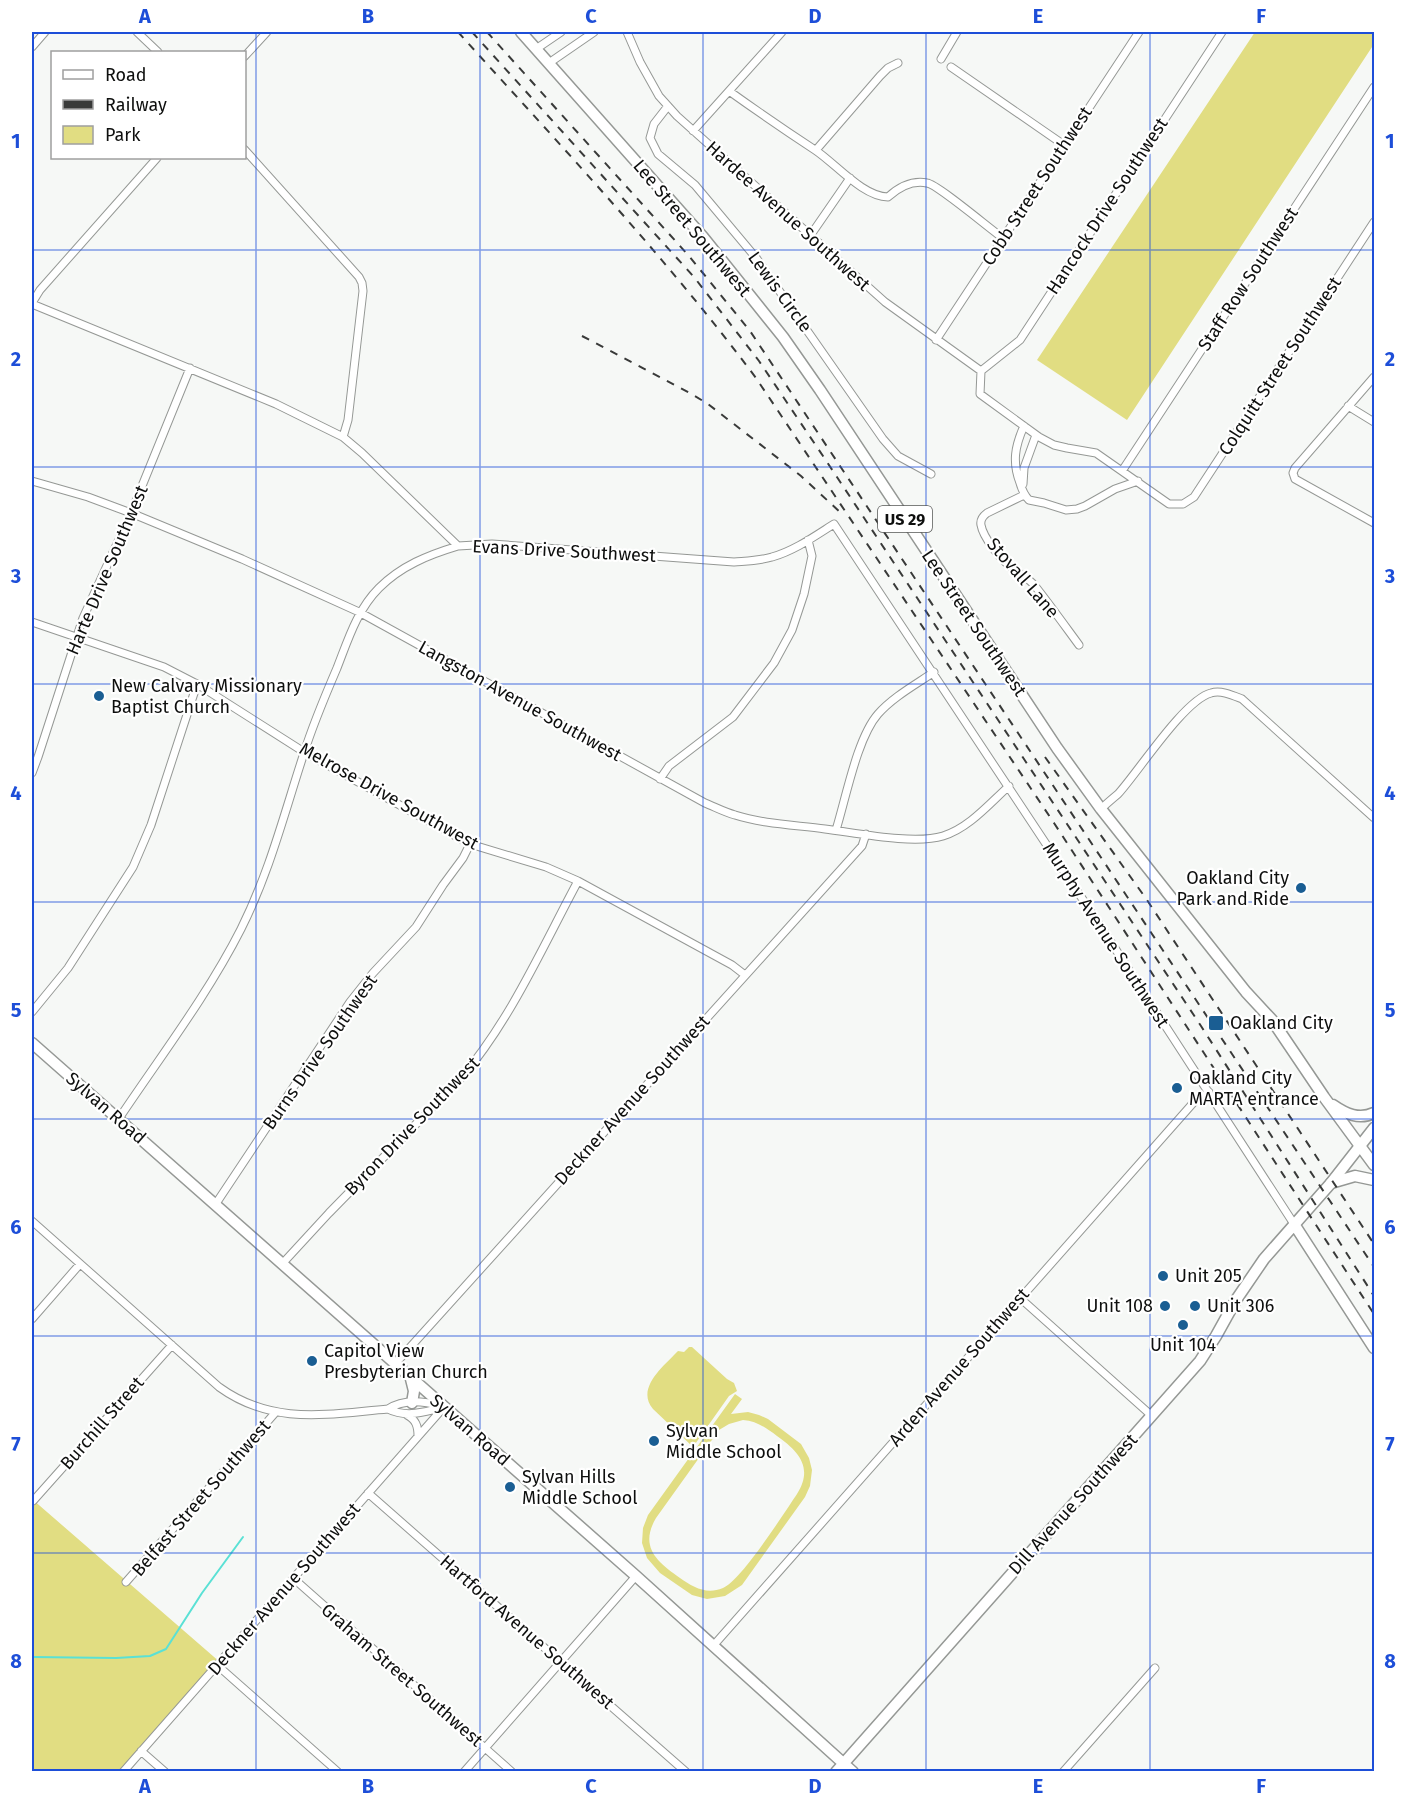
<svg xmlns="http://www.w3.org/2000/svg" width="1406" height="1803" font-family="'Fira Sans',sans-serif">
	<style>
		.green { fill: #e1dd82; fill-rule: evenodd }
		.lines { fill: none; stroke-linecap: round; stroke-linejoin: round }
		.stream { stroke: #5ae1d5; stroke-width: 2 }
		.street-casing { stroke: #959895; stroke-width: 9 }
		.secondary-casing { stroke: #959895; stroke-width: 13 }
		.primary-casing { stroke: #959895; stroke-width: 13 }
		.street { stroke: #fff; stroke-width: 7 }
		.secondary { stroke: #fff; stroke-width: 10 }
		.primary { stroke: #fff; stroke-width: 10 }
		.rail { stroke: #393a39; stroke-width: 2; stroke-dasharray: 8 8; stroke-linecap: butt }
		.grid { fill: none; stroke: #1d4ed8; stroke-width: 1.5; stroke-opacity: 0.55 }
		.poi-dot { fill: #1a5e93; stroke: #fff; stroke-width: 2 }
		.labels { text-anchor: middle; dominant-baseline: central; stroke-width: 4.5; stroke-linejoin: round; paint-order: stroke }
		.shield { fill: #fff; stroke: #565756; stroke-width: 1.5 }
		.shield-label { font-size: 16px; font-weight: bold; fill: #0e0f0e }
		.street-label { font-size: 18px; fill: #0e0f0e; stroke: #fff }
		.poi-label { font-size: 18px; fill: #0e0f0e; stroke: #fff; text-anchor: start }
		.neatline { fill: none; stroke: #1d4ed8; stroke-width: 2 }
		.grid-label { font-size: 20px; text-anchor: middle; font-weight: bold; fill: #1d4ed8 }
	</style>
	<rect width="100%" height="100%" fill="#f6f8f6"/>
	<path class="green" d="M1255,32H1374V44L1127,420L1037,360Z
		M689,1347H692L727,1379L734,1383L737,1391L729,1396L693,1447L653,1409C635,1388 665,1365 678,1351L684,1352Z
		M735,1394L742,1399L731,1414L748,1412L759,1415L768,1419L801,1444L809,1458L812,1470L810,1486L805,1497L742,1585L725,1596L707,1599L692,1595L660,1573L647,1558L642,1543L643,1528L648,1515ZM743,1420C757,1421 766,1428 777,1436C798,1451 814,1467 797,1494C784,1513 741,1581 723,1588C706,1595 693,1587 680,1578C657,1562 639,1547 656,1518L719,1430L729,1424Z
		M32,1499L221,1663L124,1771H32Z"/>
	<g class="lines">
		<path class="stream" d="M32,1657L116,1658L150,1656L166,1649L202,1593L243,1537"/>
		<g class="street-casing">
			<path id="street" d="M137,32L158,52
				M627,32L640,62L659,96L677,116L885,302L981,371
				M32,47L45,32
				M536,49L561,32
				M244,57L267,32
				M941,59L957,32
				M549,63L594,32
				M951,67L1064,145
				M729,91C757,111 786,131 815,150C835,163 863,197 888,197C899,187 912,180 927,183C937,184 990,229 1003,238
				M668,106L654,124L650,138L658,154L695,185L757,259L883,439L898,456L931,474
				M693,131L782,32
				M244,149L359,277L362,283L363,291L348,420L343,437
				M816,150L880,76L888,68L898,63
				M810,236L850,178
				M32,303L40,290L157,158
				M32,304L276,404L343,437L362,453L458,546L492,544L734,562C747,561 759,561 772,557C794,551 815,536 834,524L1107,936L1294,1224
				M936,340L1139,32
				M981,371L980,394L1039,437L1054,445L1067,448L1096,453L1169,504H1183L1194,497L1374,222
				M981,371L1020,340L1222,32
				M1374,377L1295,468L1293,473L1295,479L1374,523
				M1348,406L1374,422
				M1024,426C1015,446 1012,462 1020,483C1022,490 1024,495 1029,500L1044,503L1066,510L1077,509L1085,506L1115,489L1138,481
				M1122,471L1374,87
				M32,481L88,497L131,513L242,559L359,612L705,803C715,807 724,812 735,815C763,824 795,825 825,829C857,833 914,845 943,836C969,828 989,804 1009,786
				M1023,484L1024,468L1036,435
				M1024,495L987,513C983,516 980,520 981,525C983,537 1000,559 1010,566C1018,574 1028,577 1035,586C1050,605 1065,626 1079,645
				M32,622L164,667L197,684L304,752L470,844L546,867L578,881L732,965L745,975
				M32,773L38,757L83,618L131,513L190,368
				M660,779L669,766L733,717L774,663L792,630L804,594L812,556L808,540
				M1101,809C1106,804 1112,799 1118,794C1139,771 1184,700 1211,693C1221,690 1232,695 1242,699L1374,818
				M836,830C846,798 857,738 878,714C893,697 915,685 934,672
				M32,1012L68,968L133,867L151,825L197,684
				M118,1120C160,1057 207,996 241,929C270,871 284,814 304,753C313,724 325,696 337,668C348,640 357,610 379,588C401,566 428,555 458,546
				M215,1205L350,1002L373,973L416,927L443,885L463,858L470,844
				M32,1221L219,1387C273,1426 327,1414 388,1409C403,1399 424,1401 441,1406
				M282,1264L329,1213L462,1077C511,1019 542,948 578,881
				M1020,1298L1152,1416
				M32,1319L80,1264
				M395,1364L862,846L866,834
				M388,1409C406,1418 426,1412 444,1407
				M407,1415C416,1420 418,1426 418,1436
				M368,1493L686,1772
				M33,1501L172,1345
				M293,1578L512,1772
				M126,1582L275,1413
				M713,1646L1194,1102L1209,1092
				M217,1665L338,1772
				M141,1751L165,1772
				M123,1772L444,1407
				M464,1772L636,1576
				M1063,1772L1155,1668"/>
		</g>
		<g class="secondary-casing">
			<path id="secondary" d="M32,1043L636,1576L853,1772
				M1294,1224L1374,1348
				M411,1379L414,1391L412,1403
				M836,1772L1200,1361L1216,1336L1236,1300L1264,1259L1331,1183L1374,1128"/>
		</g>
		<g class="primary-casing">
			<path id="primary" d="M521,32L703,237L783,337L820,390L1057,748L1101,809L1246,992L1272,1020L1324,1097L1374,1165
				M1333,1105C1346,1114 1359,1120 1374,1113
				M1331,1183L1355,1176L1374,1180"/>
		</g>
		<use href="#street" class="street"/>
		<use href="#secondary" class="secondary"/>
		<use href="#primary" class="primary"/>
		<path class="rail" d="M458,32C560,145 665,256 756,378L1054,823L1374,1314
			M472,32L694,277L759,361L825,459L1201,1026L1374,1296
			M487,32L689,256L750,331L1374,1267
			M582,336L690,393L708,404L801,476L841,513
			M1045,757L1147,900L1374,1244"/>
	</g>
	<path class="grid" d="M256,32V1772M480,32V1772M703,32V1772M926,32V1772M1150,32V1772M32,250H1374M32,467H1374M32,684H1374M32,902H1374M32,1119H1374M32,1336H1374M32,1553H1374"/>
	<g class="poi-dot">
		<circle cx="99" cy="696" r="6"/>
		<circle cx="1301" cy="888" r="6"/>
		<rect x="1208" y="1015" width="16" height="16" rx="3"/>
		<circle cx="1177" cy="1088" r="6"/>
		<circle cx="1163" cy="1276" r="6"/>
		<circle cx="1165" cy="1306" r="6"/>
		<circle cx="1195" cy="1306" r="6"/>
		<circle cx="1183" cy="1325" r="6"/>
		<circle cx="312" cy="1361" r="6"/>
		<circle cx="654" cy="1441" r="6"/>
		<circle cx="510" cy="1487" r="6"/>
	</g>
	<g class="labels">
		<rect class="shield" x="878" y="506" width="54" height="26" rx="4.5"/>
		<g class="shield-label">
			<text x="905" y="519">US 29</text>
		</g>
		<g class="street-label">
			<text transform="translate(1037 186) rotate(-57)">Cobb Street Southwest</text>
			<text transform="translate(1107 206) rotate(-57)">Hancock Drive Southwest</text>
			<text transform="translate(788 216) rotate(42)">Hardee Avenue Southwest</text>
			<text transform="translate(692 228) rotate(50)">Lee Street Southwest</text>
			<text transform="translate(1248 279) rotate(-57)">Staff Row Southwest</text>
			<text transform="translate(780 292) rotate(54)">Lewis Circle</text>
			<text transform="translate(1280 366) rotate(-57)">Colquitt Street Southwest</text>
			<text transform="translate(564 551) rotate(3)">Evans Drive Southwest</text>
			<text transform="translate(107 570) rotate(-67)">Harte Drive Southwest</text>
			<text transform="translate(1023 578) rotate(49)">Stovall Lane</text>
			<text transform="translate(974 623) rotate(56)">Lee Street Southwest</text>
			<text transform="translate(520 701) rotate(29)">Langston Avenue Southwest</text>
			<text transform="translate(389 796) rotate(29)">Melrose Drive Southwest</text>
			<text transform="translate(1106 935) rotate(57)">Murphy Avenue Southwest</text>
			<text transform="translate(320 1052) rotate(-55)">Burns Drive Southwest</text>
			<text transform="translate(632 1100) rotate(-48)">Deckner Avenue Southwest</text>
			<text transform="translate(106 1108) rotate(41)">Sylvan Road</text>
			<text transform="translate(412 1126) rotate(-46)">Byron Drive Southwest</text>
			<text transform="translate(959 1367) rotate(-49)">Arden Avenue Southwest</text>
			<text transform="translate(102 1423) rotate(-49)">Burchill Street</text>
			<text transform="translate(470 1430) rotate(41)">Sylvan Road</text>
			<text transform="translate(201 1498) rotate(-49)">Belfast Street Southwest</text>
			<text transform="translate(1073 1504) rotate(-48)">Dill Avenue Southwest</text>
			<text transform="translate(284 1589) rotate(-49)">Deckner Avenue Southwest</text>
			<text transform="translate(527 1632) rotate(41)">Hartford Avenue Southwest</text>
			<text transform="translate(402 1675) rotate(41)">Graham Street Southwest</text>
		</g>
		<g class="poi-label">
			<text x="111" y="686">New Calvary Missionary<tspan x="111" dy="21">Baptist Church</tspan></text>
			<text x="1289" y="878" text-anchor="end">Oakland City<tspan x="1289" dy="21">Park and Ride</tspan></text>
			<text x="1230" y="1023">Oakland City</text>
			<text x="1189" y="1078">Oakland City<tspan x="1189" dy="21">MARTA entrance</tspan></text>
			<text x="1175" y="1276">Unit 205</text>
			<text x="1153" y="1306" text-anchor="end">Unit 108</text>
			<text x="1207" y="1306">Unit 306</text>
			<text x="1183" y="1345" text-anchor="middle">Unit 104</text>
			<text x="324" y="1351">Capitol View<tspan x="324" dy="21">Presbyterian Church</tspan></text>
			<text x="666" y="1431">Sylvan<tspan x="666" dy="21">Middle School</tspan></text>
			<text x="522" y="1477">Sylvan Hills<tspan x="522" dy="21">Middle School</tspan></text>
		</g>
	</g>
	<rect width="1406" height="1803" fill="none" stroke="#ffffff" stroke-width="66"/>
	<rect x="51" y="51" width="195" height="108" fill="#ffffff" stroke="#9f9f9f" stroke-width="1.5"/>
	<rect x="63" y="70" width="30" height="9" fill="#ffffff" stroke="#9f9f9f" stroke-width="1.5"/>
	<text x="105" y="81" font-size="18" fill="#0e0f0e">Road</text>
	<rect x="63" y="100" width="30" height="9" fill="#393a39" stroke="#9f9f9f" stroke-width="1.5"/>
	<text x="105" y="111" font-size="18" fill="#0e0f0e">Railway</text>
	<rect x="63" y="126" width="30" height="18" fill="#e1dd82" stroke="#9f9f9f" stroke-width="1.5"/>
	<text x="105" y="141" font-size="18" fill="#0e0f0e">Park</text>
	<rect x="33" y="33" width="1340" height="1737" class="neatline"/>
	<g class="grid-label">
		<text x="145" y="23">A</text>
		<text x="368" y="23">B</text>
		<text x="591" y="23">C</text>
		<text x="815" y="23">D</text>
		<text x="1038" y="23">E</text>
		<text x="1261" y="23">F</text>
		<text x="16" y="148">1</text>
		<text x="1390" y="148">1</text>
		<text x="16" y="366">2</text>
		<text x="1390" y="366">2</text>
		<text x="16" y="583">3</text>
		<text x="1390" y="583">3</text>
		<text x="16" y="800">4</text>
		<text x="1390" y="800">4</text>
		<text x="16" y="1017">5</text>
		<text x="1390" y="1017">5</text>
		<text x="16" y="1234">6</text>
		<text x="1390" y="1234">6</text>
		<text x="16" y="1451">7</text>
		<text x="1390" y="1451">7</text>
		<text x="16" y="1668">8</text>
		<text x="1390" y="1668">8</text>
		<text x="145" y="1793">A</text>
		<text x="368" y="1793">B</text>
		<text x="591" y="1793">C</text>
		<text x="815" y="1793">D</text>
		<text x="1038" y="1793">E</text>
		<text x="1261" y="1793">F</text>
	</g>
</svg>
